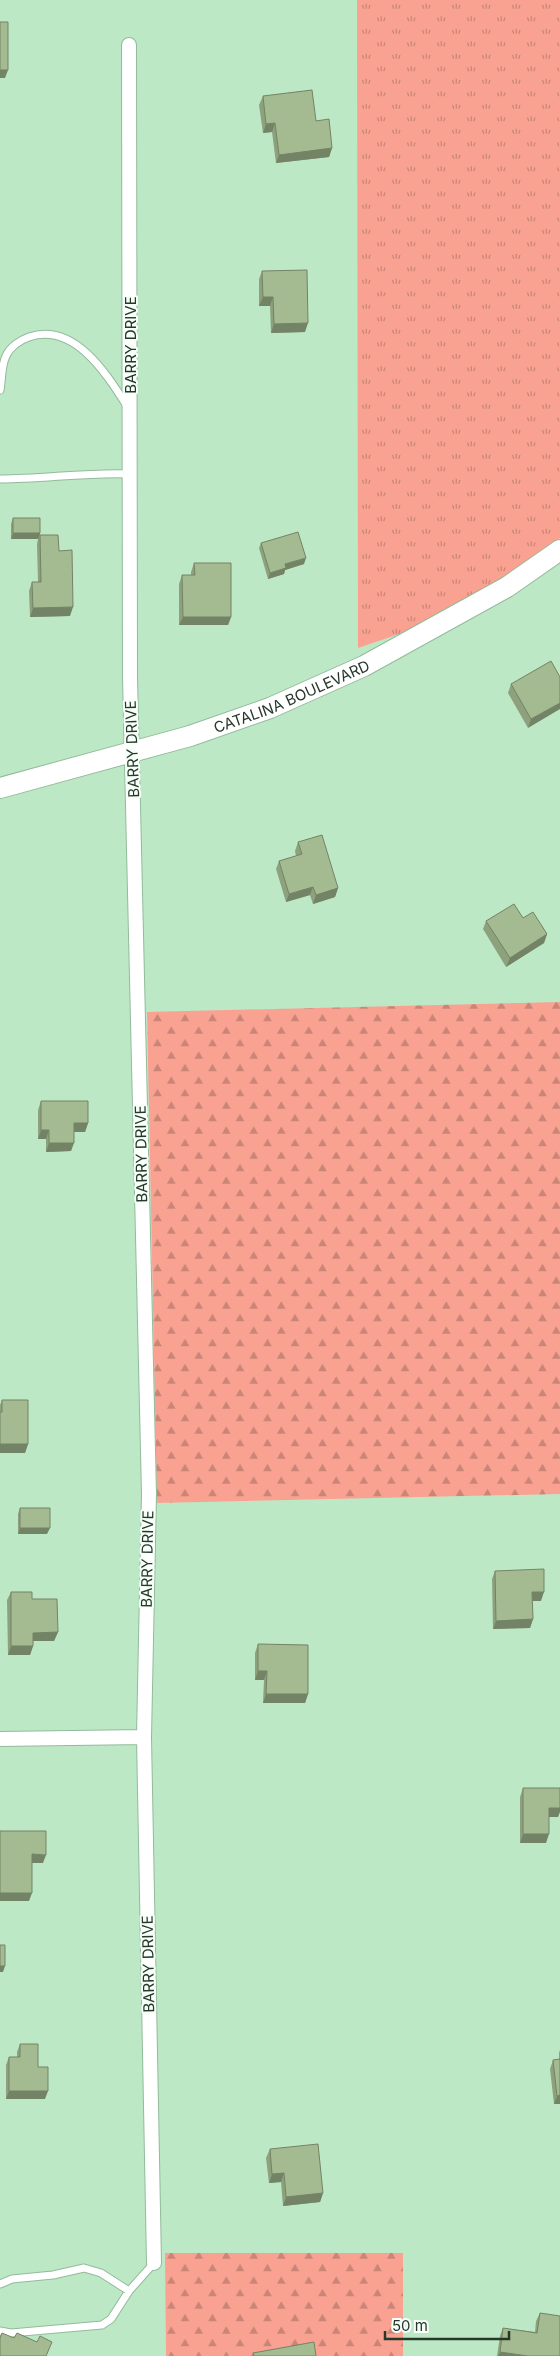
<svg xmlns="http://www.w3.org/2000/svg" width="560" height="2356" font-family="Inter,sans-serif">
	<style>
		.grass { fill: url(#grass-tufts) }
		.forest { fill: url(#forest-firs) }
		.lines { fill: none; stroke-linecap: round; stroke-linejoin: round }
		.lane-casing { stroke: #92bb9b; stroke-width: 9 }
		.street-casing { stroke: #92bb9b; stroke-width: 16 }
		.secondary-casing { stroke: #92bb9b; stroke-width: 22 }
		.lane { stroke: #fff; stroke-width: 7 }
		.street { stroke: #fff; stroke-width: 14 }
		.secondary { stroke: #fff; stroke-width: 20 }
		.wall { fill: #8da17d }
		.shaded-wall { fill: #738366 }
		.building { fill: #a4bb91; stroke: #738366 }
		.labels { text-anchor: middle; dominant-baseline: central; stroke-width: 4; stroke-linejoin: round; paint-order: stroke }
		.street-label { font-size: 15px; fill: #27382b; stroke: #f6fff8 }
	</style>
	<defs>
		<pattern id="grass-tufts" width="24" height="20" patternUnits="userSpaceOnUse" patternTransform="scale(1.25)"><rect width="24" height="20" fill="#faa292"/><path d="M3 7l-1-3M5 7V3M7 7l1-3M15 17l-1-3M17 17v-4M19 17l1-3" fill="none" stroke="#ca8577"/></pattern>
		<pattern id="forest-firs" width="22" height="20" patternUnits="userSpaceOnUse" patternTransform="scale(1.25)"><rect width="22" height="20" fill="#faa292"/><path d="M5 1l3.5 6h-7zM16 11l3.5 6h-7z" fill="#ca8577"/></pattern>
	</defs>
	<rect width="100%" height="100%" fill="#bde8c6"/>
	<path class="grass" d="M357,0H560V538L502,578L405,632L358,648Z"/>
	<path class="forest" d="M560,1002V1494L157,1503L147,1012Z
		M165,2253H403V2356H166Z"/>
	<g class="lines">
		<g class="lane-casing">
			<path id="lane" d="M0,390C2,380 1,366 6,356C10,347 20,340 29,337C74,322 106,373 127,406
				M0,479C44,479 87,472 131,474
				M0,2284L12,2279L53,2275L84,2268L101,2273L129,2291
				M0,2331L11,2333L102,2325L111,2319L129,2291L154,2263"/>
		</g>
		<g class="street-casing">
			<path id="street" d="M129,45L130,677L149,1494L144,1737L154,2263
				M0,1739L144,1737"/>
		</g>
		<g class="secondary-casing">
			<g id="secondary">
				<path id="s1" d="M0,788L190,736L270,708L364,666L507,587L560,550"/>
			</g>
		</g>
		<use href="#lane" class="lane"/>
		<use href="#street" class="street"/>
		<use href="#secondary" class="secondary"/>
	</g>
	<path class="wall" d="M263,96L316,121L332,148L329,157L276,163L272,132L263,133L259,105Z
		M262,271L305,332L271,333L270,306H259V279Z
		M13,518L40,533V535L59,551L70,616L30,617L29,591L32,582H38L37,544L38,539H11V524Z
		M261,543L304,564L285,570L284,574L268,579L259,548Z
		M194,563L231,617L228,625H179V584L182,575H191V572Z
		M560,677L528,728L508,693L511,684Z
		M298,842L338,888L335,897L313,904L310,895L286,902L276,869L279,861L296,856L295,851Z
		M523,918L547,934L544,943L506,967L483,929L486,921Z
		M41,1101L88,1123L85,1132H74L71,1151L46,1152V1139H38V1110Z
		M2,1400L28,1444L25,1453H0V1405Z
		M20,1508L47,1534H18V1514Z
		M495,1571L541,1601H532L533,1619L530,1628L493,1629L492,1579Z
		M11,1592L32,1599L58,1632L54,1641H33V1646L30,1655H8L7,1600Z
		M258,1644L308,1694L305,1703H263L264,1680H255V1653Z
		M523,1788L558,1817H549L546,1843H520V1797Z
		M20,2044L38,2067L45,2099H6V2065L9,2057H17V2052Z
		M560,2050V2104H554L550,2069L553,2060L559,2059V2053Z
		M270,2149L323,2193L320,2202L283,2206L281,2182L269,2183L266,2158Z
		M540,2313L560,2356H497L500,2336L503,2328L535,2332L536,2321Z"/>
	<path class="shaded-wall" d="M0,70H8L5,78H0Z
		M275,123L272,132L263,133L266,124Z
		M332,148L329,157L276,163L279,155Z
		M263,297H273L270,306H259Z
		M308,323L305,332L271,333L274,324Z
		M13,533H40L38,539H11Z
		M306,558L304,564L285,570L284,574L268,579L270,573L285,564Z
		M73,607L70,616L30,617L33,608Z
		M183,617H231L228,625H179Z
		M560,703V709L528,728L531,719Z
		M313,887L310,895L286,902L289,894Z
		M338,888L335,897L313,904L316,895Z
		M547,934L544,943L506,967L510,958Z
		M74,1123H88L85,1132H71Z
		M41,1130H49L46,1139H38Z
		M49,1143H74L71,1151L46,1152Z
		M0,1444H28L25,1453H0Z
		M20,1528H50L47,1534H18Z
		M532,1592H544L541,1601H529Z
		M533,1619L530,1628L493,1629L496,1621Z
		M58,1632L54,1641H30L33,1633Z
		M11,1646H33L30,1655H8Z
		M258,1671H267L264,1680H255Z
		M266,1694H308L305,1703H263Z
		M549,1808H560V1812L558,1817H546Z
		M523,1834H549L546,1843H520Z
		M32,1854L46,1855L43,1863H29Z
		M0,1893H32L29,1901H0Z
		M0,1966H5L3,1972H0Z
		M9,2091H48L45,2099H6Z
		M560,2095V2104H554L557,2096Z
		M284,2173L281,2182L269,2183L272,2174Z
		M323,2193L320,2202L283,2206L286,2197Z
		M500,2352L528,2356H498Z"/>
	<path class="building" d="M0,22H8V70H0Z
		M312,90L316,121L329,119L332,148L279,155L275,123L266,124L263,96Z
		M307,270L308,323L274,324L273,297H263L262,271Z
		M13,518H40V533H13Z
		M298,532L306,558L285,564L286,568L270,573L261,543Z
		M40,535H58L59,551L72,550L73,607L33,608L32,582H41Z
		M194,563H231V617H183L182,575H195Z
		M551,661L560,677V703L531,719L511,684Z
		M322,835L338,888L316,895L313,887L289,894L279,861L302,854L298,842Z
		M514,904L523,918L533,912L547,934L510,958L486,921Z
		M41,1101H88V1123H74V1143H49V1130H41Z
		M2,1400H28V1444H0V1412H2Z
		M20,1508H50V1528H20Z
		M544,1569V1592H532L533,1619L496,1621L495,1571Z
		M11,1592H32V1599H57L58,1632L33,1633V1646H11Z
		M258,1644L308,1645V1694H266L267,1671H258Z
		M523,1788H560V1808H549V1834H523Z
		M0,1831H46V1855L32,1854V1893H0Z
		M0,1945H5V1966H0Z
		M20,2044H38V2067H48V2091H9V2057H20Z
		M560,2059V2095L557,2096L553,2060Z
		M318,2144L323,2193L286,2197L284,2173L272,2174L270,2149Z
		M540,2313L560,2316V2356H528L500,2352L503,2328L537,2333Z
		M2,2333L14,2338L17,2333L37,2342L40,2336L52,2342L46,2356H0V2338Z
		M314,2342L316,2356H254L253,2353Z"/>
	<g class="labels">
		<g class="street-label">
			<text transform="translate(130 345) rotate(-90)">BARRY DRIVE</text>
			<text stroke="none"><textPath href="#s1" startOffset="306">CATALINA BOULEVARD</textPath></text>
			<text transform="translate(132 749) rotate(-92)">BARRY DRIVE</text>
			<text transform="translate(141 1154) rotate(-91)">BARRY DRIVE</text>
			<text transform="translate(147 1559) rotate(-89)">BARRY DRIVE</text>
			<text transform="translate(148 1964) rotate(-91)">BARRY DRIVE</text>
		</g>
	</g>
	<path d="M385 2331v8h124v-8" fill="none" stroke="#27382b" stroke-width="2.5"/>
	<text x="392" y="2331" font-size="15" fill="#27382b" stroke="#f6fff8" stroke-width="4" paint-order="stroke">50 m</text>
</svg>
